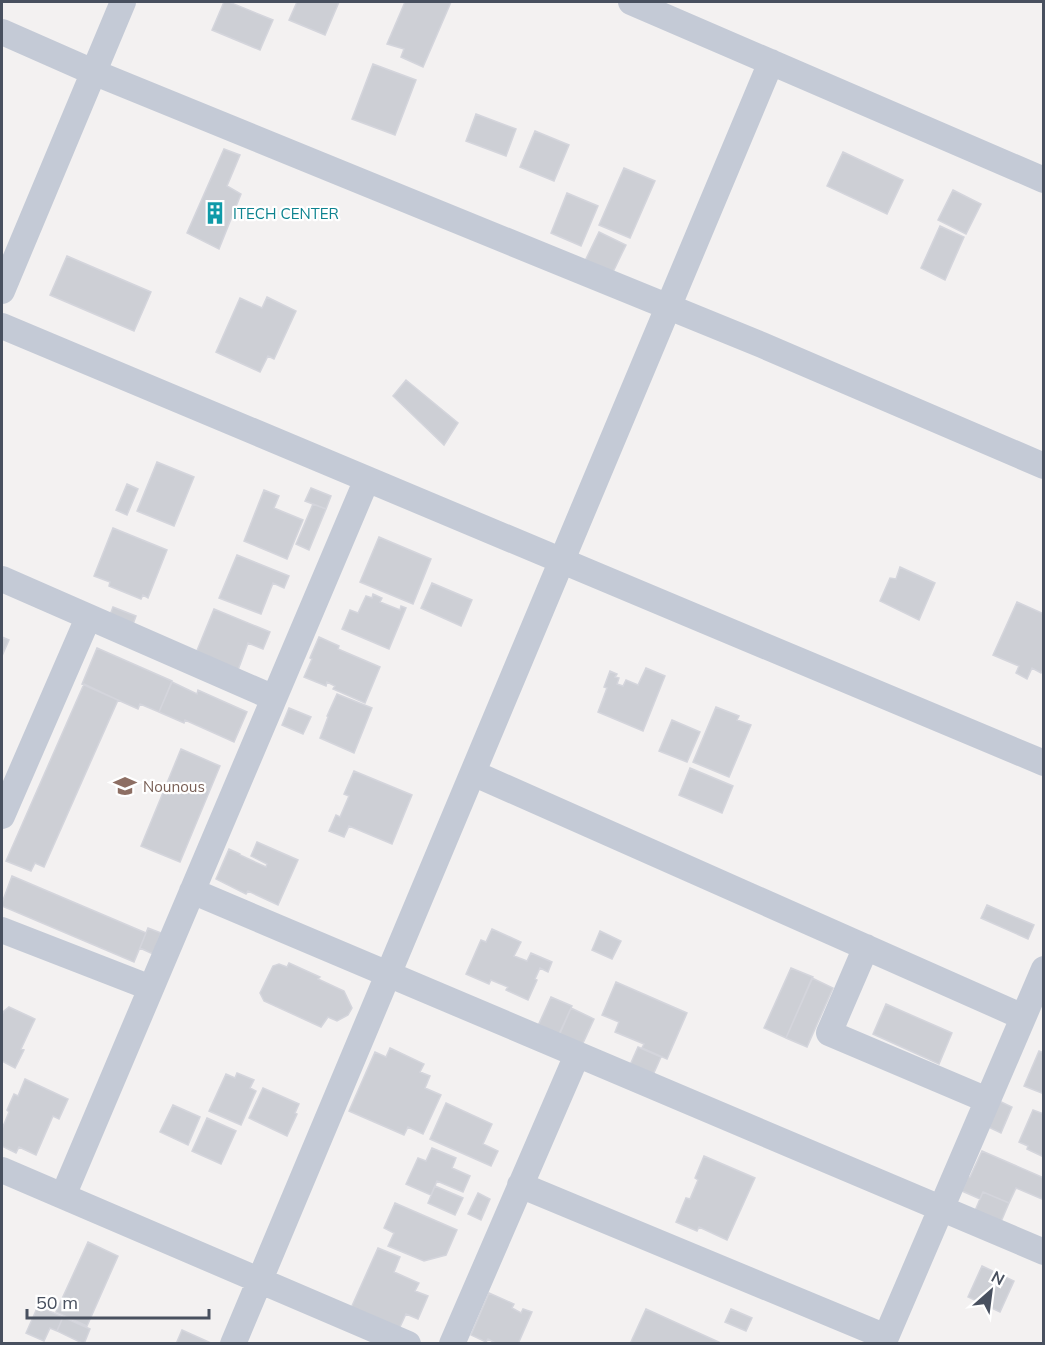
<svg xmlns="http://www.w3.org/2000/svg" width="1045" height="1345" font-family="Mulish,sans-serif">
	<style>
		.building { fill: #cdcfd5; stroke: #d4d5dc; stroke-width: 1.5 }
		.lines { fill: none; stroke-linecap: round; stroke-linejoin: round }
		.minor { stroke: #c4cad6; stroke-width: 26 }
		.labels { text-anchor: middle; dominant-baseline: central; stroke-width: 4.5; stroke-linejoin: round; paint-order: stroke }
		.culture-label { font-size: 15px; fill: #0d838f; stroke: #fff; text-anchor: start }
		.education-label { font-size: 15px; fill: #785e54; stroke: #fff; text-anchor: start }
	</style>
	<rect width="100%" height="100%" fill="#f3f1f1"/>
	<path class="building" d="M224,2H229L273,20L260,50L212,30Z
		M297,2H339L325,35L289,20Z
		M405,2H451L423,67L401,57L404,49L387,44Z
		M373,64L416,80L395,135L352,119Z
		M476,114L516,129L506,156L466,141Z
		M535,131L569,145L554,181L520,167Z
		M224,149L240,155L227,186L241,194L219,249L187,233Z
		M843,152L903,180L887,214L827,186Z
		M624,168L655,181L630,238L599,225Z
		M953,190L981,204L966,234L938,220Z
		M567,193L598,206L581,246L551,233Z
		M940,226L964,237L945,280L921,268Z
		M599,232L626,245L612,274L585,261Z
		M67,256L151,292L134,331L50,295Z
		M267,297L296,311L274,359L268,356L260,372L216,352L240,298L262,308Z
		M406,380L458,423L444,445L393,396Z
		M157,462L194,477L174,526L137,511Z
		M127,484L138,489L127,515L116,510Z
		M311,488L331,496L326,509L305,501Z
		M264,490L279,496L274,508L303,520L287,559L244,541Z
		M313,504L326,509L309,550L296,544Z
		M113,528L167,550L148,598L143,595L141,599L109,586L110,582L94,576Z
		M379,537L431,559L413,604L360,582Z
		M237,555L289,576L284,588L273,583L261,614L219,598Z
		M900,567L935,583L919,620L880,601L890,578L896,579Z
		M432,583L472,600L461,626L421,608Z
		M373,594L382,598L380,602L400,610L401,606L406,608L389,649L342,629L350,610L358,613L366,596L372,598Z
		M1017,602L1044,614V668L1041,673L1032,668L1027,679L1016,673L1019,666L993,655Z
		M113,607L136,616L131,630L108,620Z
		M214,609L270,632L263,649L248,643L238,670L196,653Z
		M2,637L9,640L2,656Z
		M319,637L339,646L338,649L380,667L365,703L333,689L335,686L327,682L326,686L304,677L312,659L310,658Z
		M97,648L172,681L159,712L140,704L138,709L82,684Z
		M646,668L665,676L643,731L598,712L607,688L604,687L610,671L617,674L615,677L619,678L617,684L623,686L626,680L638,685Z
		M172,682L197,694L198,690L247,712L234,742L185,720L184,723L159,712Z
		M84,684L118,700L44,867L35,863L31,871L6,861Z
		M337,694L372,708L354,753L320,738L328,717L327,716Z
		M716,707L739,716L737,720L751,725L729,777L693,762Z
		M289,708L311,717L303,734L282,725Z
		M672,720L700,732L687,762L659,751Z
		M181,749L220,766L180,862L141,846Z
		M690,768L733,786L722,813L679,795Z
		M354,771L412,795L392,844L349,826L344,837L329,831L336,815L340,817L349,796L344,794Z
		M257,842L298,860L278,905L248,891L246,894L216,879L229,849L240,854V855L266,867L267,864L251,856Z
		M12,876L146,933L134,962L2,906V903Z
		M987,905L1034,925L1028,939L981,918Z
		M148,928L161,933L153,954L140,948Z
		M492,929L521,942L514,956L527,961L531,953L552,962L548,972L540,968L535,979L537,980L528,1000L506,990L508,987L491,980L489,984L466,974L481,940L486,942Z
		M600,931L621,941L612,959L592,950Z
		M289,963L320,977L318,979L344,991L352,1008L348,1015L337,1021L328,1017L321,1027L264,1001L260,993L273,966L279,964L287,967Z
		M791,968L813,977L786,1038L764,1028Z
		M812,978L833,988L807,1047L786,1038Z
		M616,982L687,1013L667,1059L642,1048L644,1044L615,1032L619,1022L602,1015Z
		M551,997L572,1006L558,1038L537,1028Z
		M886,1004L952,1033L939,1064L873,1034Z
		M9,1007L35,1019L21,1049L24,1050L15,1068L2,1061V1015L4,1011Z
		M571,1008L594,1019L578,1054L555,1043Z
		M638,1047L661,1057L649,1084L626,1074Z
		M390,1048L424,1064L420,1072L430,1076L425,1088L441,1095L423,1134L408,1127L404,1135L349,1111L375,1052L386,1057Z
		M1039,1051L1044,1053V1094L1024,1086Z
		M237,1073L254,1080L250,1088L256,1091L241,1125L209,1111L226,1074L235,1078Z
		M25,1079L68,1099L59,1119L53,1116L36,1155L19,1147L16,1153L2,1146V1129L9,1112L7,1110L14,1094L18,1096Z
		M263,1088L299,1104L295,1113L297,1114L287,1136L249,1118Z
		M997,1100L1012,1107L1001,1133L986,1126Z
		M446,1103L492,1124L483,1144L498,1151L491,1166L430,1139Z
		M173,1105L200,1117L188,1145L160,1132Z
		M1033,1110L1044,1114V1157L1027,1149L1028,1146L1019,1142Z
		M207,1118L236,1131L221,1164L192,1151Z
		M432,1148L456,1158L452,1168L470,1176L463,1192L437,1181L431,1195L406,1184L418,1158L426,1161Z
		M982,1151L1044,1178V1195L1042,1199L1016,1188L1009,1203L983,1192L980,1199L962,1191L968,1177H970Z
		M704,1156L755,1178L727,1240L699,1227L697,1231L676,1222L686,1198L690,1199L698,1180L695,1178Z
		M435,1186L463,1198L455,1215L428,1203Z
		M983,1192L1009,1203L1000,1224L974,1213Z
		M478,1193L490,1199L481,1220L468,1214Z
		M395,1203L457,1230L446,1255L424,1261L388,1246L394,1233L384,1228Z
		M88,1242L118,1256L87,1326L56,1312Z
		M378,1248L400,1257L394,1272L419,1283L415,1291L428,1296L418,1319L406,1314L399,1329L351,1308Z
		M982,1266L1014,1281L1000,1312L968,1297Z
		M489,1293L514,1304L512,1308L521,1313L523,1309L532,1312L518,1344H497L488,1339L486,1342L471,1335Z
		M38,1306L63,1317L57,1331L50,1328L44,1341L26,1333Z
		M646,1309L723,1344H630Z
		M731,1309L752,1318L746,1331L725,1322Z
		M63,1317L90,1329L84,1344L57,1331Z
		M182,1330L211,1343V1344H176Z"/>
	<g class="lines">
		<path class="minor" d="M631,2L1044,180
			M2,32L93,72L762,345L1044,466
			M2,291L123,2
			M2,326L1044,763
			M2,579L274,698
			M473,773L1023,1017
			M2,816L88,618
			M192,891L1044,1252
			M2,930L151,988
			M866,947L829,1033L987,1100
			M2,1170L408,1344
			M520,1185L886,1337
			M63,1196L367,479
			M233,1344L771,62
			M452,1344L577,1055
			M883,1344L1044,969"/>
	</g>
	<defs>
		<g id="building-bare" transform="scale(1.8)"><path d="M-4-6H4V6H1V3H-1V6H-4ZM-2.5-4.3h1.7v1.8h-1.7ZM.8-4.3h1.7v1.8H.8ZM-2.5-1h1.7V.8h-1.7ZM.8-1h1.7V.8H.8Z" fill="#0f9aa8" stroke="#fff" stroke-width="2.5" paint-order="stroke"/></g>
		<g id="school-bare" transform="scale(1.8)"><path d="M0-5L7-2L0 1L-7-2ZM-4 1L0 2.5L4 1V4Q0 6-4 4Z" fill="#8d6e63" stroke="#fff" stroke-width="2.5" paint-order="stroke"/></g>
	</defs>
	<g fill-rule="evenodd">
		<use href="#building-bare" x="215" y="213"/>
		<use href="#school-bare" x="125" y="786"/>
	</g>
	<g class="labels">
		<g class="culture-label">
			<text x="233" y="213">ITECH CENTER</text>
		</g>
		<g class="education-label">
			<text x="143" y="786">Nounous</text>
		</g>
	</g>
	<rect width="1045" height="1345" fill="none" stroke="#48505f" stroke-width="6"/>
	<g transform="translate(991 1291) rotate(28)" stroke="#ffffff" stroke-width="4.5" paint-order="stroke">
	<path d="M0-4.5L10 22L0 15L-10 22Z" fill="#48505f"/>
	<text y="-9" font-size="16" font-weight="bold" text-anchor="middle" fill="#48505f">N</text>
	</g>
	<path d="M27 1309v9h182v-9" fill="none" stroke="#48505f" stroke-width="3"/>
	<text x="36" y="1309" font-size="18" fill="#48505f" stroke="#ffffff" stroke-width="4.5" paint-order="stroke">50 m</text>
</svg>
